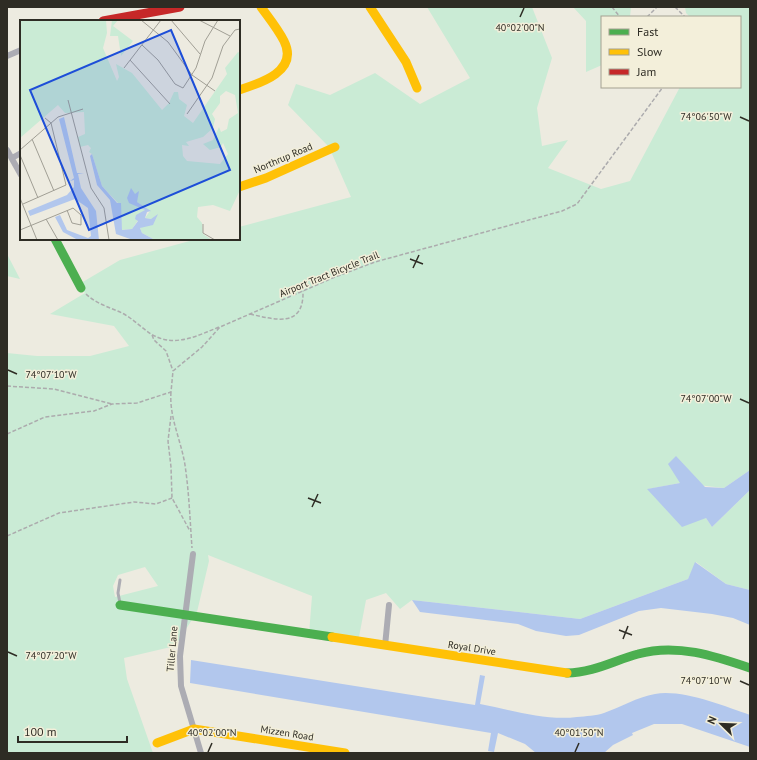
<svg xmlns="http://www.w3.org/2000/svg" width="757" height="760" font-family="'PT Sans',sans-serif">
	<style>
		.green { fill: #caebd5; fill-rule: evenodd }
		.water { fill: #b2c7ed }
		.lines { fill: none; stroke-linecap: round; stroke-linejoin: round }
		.path { stroke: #acabad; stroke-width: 1.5; stroke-dasharray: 4 2; stroke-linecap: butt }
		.lane { stroke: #acacb3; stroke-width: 3 }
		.street { stroke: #acacb3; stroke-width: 6 }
		.fast { stroke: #4caf50; stroke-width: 9 }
		.slow { stroke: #ffc107; stroke-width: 9 }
		.jam { stroke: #c62828; stroke-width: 9 }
		.ticks { fill: none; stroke: #2e2c24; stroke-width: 1.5 }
		.labels { text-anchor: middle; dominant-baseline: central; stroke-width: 3; stroke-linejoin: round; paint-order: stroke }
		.street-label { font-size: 10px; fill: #2e2c24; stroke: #f3efda }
		.inset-road { fill: none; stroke: #a19f95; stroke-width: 1 }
		.view { fill: #1d4ed8; fill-opacity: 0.15; stroke: #1d4ed8; stroke-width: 2 }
		.inset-edge { fill: none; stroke: #2e2c24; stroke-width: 2 }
		.ticks-label { font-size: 10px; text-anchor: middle; fill: #2e2c24; stroke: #f3efda; stroke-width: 3; stroke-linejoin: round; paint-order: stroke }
	</style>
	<rect width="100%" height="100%" fill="#edebe0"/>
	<path class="green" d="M427,7H532L552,58L537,108L542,146L568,140L548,168L601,189L630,181L680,87H740V17H690L686,13L685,7H750V470L724,488L680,483L648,489L706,518L712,527L750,490V590L726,584L696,562L688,579L580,619L412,600L400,609L386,593L366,600L358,642L309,634L312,596L208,555L209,561L197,612L175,646L124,658L127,679L153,753H7V353L37,356H90L129,346L114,326L50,314L85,293L81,288V283L120,260L197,239H239V227L351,197L329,147L288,105L296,84L330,95L375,73L420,104L470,78ZM145,567L158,586L115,597L113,586L118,575Z
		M573,7H631L630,17H602V65L586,72V21Z
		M7,254L20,279L7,276Z"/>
	<path class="water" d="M676,456L705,487L724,488L750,470V490L712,527L706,518L682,527L647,489L680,483L668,464Z
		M695,562L726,584L750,590V625L733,618L712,614L661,608L639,611L579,635L566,636L536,631L518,624L420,612L412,600L580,619L688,579Z
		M191,660L475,705L480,675L485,676L480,704C511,710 546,721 577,717C586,716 596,716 604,713C621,707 637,697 655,694C682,689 724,706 750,715V747L682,724H654L632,733L633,735L613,745L604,753H536L525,744L498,733L494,752L488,751L491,733L190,683Z"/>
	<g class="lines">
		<path class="path" d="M612,7L620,17
			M675,7L685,17
			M647,17L657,7
			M86,294C96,304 112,308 124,314C134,320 142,328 151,334C174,348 197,336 219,327
			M250,314C276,320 304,328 303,291
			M152,335L154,340L166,351L173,371
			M7,386L54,389L112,404
			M171,392C169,417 181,440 185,465C189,492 190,520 192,548
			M171,416L168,441L171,467L172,498L190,531
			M7,434L45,417L94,411L112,404L137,403L171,392L173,371L202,347L220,327L335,277L375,262L562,211L577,204L663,87
			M7,536L59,513L134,502L156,504L172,498"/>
		<path class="lane" d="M120,603L118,593L120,580"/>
		<path class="street" d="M7,56L21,50
			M7,150L21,175
			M12,158L21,153
			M193,554L180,656L181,686L201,753
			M385,646L389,605"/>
		<path class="fast" d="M55,239L81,288
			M120,605L332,637
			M567,673C593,673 615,660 638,654C676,643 715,656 750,668"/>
		<path class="slow" d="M370,7L406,62L417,88
			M239,90C261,83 299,71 284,41C278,29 269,18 261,7
			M239,187L266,178L335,147
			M332,637L567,673
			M157,743L194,729L345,753"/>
		<path class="jam" d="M103,21L180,7"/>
	</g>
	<path class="ticks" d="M520,17L524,8M740,117L749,121M410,259L423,264M413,268L419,255M8,370L17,374M740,399L749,403M308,498L321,503M312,507L318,494M619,630L632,635M623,639L628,626M8,652L17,656M740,681L749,685M208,752L212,743M575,752L579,743"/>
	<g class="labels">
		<g class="street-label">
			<text transform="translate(283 158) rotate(-23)">Northrup Road</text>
			<text transform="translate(329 274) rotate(-22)">Airport Tract Bicycle Trail</text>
			<text transform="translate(472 648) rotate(9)">Royal Drive</text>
			<text transform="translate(172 649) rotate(-85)">Tiller Lane</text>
			<text transform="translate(287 733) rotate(9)">Mizzen Road</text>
		</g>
	</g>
	<g transform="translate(20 20)">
		<rect width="220" height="220" fill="#edebe0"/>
		<path d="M0,0H86L87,13L83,28L97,61L99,57L96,44L112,53L142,90L149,83L154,72H158L159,79L167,85L164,96L173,103L207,54L205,48L218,32L220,33V170L210,191L193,185L178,187L177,197L182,203L183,214L192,220H135L122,213L120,208L137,194L131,199L125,198L130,191L117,182L115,174L107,178L125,190L112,209L102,210L98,183L82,166L72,134L69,132L71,128L68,125L60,127L58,117L65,114L64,92L45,93L38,85L0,118ZM206,71L215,75L218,93L209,99L207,109L201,112L199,107L193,120L183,124L190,130L201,127L203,123L208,134L200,144L167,141L163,136L162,125L169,126L166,122L183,117L193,108L195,99L192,94L200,83V76ZM92,0H98L93,6L113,21L101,36L98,16H90Z" fill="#caebd5" fill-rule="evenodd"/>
		<path d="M44,97L57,153H64L58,154L61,168L76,191L79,220H58L43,212L35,197L40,195L47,210L68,218L71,216L68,188L55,179L10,196L8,191L47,175L54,167V160L50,161L54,158L39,99ZM72,134L82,166L97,183H101L102,210L112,209L118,201L115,199L116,195L125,190L109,183L107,178L111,168L115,174L119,171L117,182L131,191L127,192L125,198L131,199L138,194L133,205L120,208L122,213L135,220H113L96,214L90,180L77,165L70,136Z" fill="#b2c7ed"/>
		<path class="inset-road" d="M121,0L148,22L172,55L195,71M151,0L180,34M179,0L210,16M122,25L138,40L155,64L163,68L176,48L185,21L198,0M110,40L150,84M104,48L141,0M48,80L71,168L84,188L89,220M167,94L192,58L203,26L215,10L220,9M12,119L34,171M0,130L38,97L63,89M0,135L18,178M0,178L17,220M3,184L46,165L31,103L25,98M26,199L38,220M183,204V213L195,220M0,210L51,189L53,188L61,195V205L52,203L47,190"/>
		<path class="view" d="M151,10L210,150L69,210L10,70Z"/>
		<rect width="220" height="220" class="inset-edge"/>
	</g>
	<g class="ticks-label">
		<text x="520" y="31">40°02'00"N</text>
		<text x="706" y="120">74°06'50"W</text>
		<text x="51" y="378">74°07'10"W</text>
		<text x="706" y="402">74°07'00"W</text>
		<text x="51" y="659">74°07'20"W</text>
		<text x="706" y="684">74°07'10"W</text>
		<text x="212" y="736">40°02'00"N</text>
		<text x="579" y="736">40°01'50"N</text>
	</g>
	<rect width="757" height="760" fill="none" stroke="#2e2c24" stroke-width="16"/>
	<rect x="601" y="16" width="140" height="72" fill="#f3efda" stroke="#a4a191"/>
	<rect x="609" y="29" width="20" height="6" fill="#4caf50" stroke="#a4a191"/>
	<text x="637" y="36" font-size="12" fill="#2e2c24">Fast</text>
	<rect x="609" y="49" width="20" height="6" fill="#ffc107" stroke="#a4a191"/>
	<text x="637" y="56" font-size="12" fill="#2e2c24">Slow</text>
	<rect x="609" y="69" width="20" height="6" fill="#c62828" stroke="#a4a191"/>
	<text x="637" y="76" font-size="12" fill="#2e2c24">Jam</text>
	<g transform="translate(721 724) rotate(293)" stroke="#f3efda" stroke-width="3" paint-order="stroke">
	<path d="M0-3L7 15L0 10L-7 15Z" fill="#2e2c24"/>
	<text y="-6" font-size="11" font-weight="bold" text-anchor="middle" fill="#2e2c24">N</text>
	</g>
	<path d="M18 736v6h109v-6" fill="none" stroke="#2e2c24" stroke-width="2"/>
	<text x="24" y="736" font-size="12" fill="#2e2c24" stroke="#f3efda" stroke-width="3" paint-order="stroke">100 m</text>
</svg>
